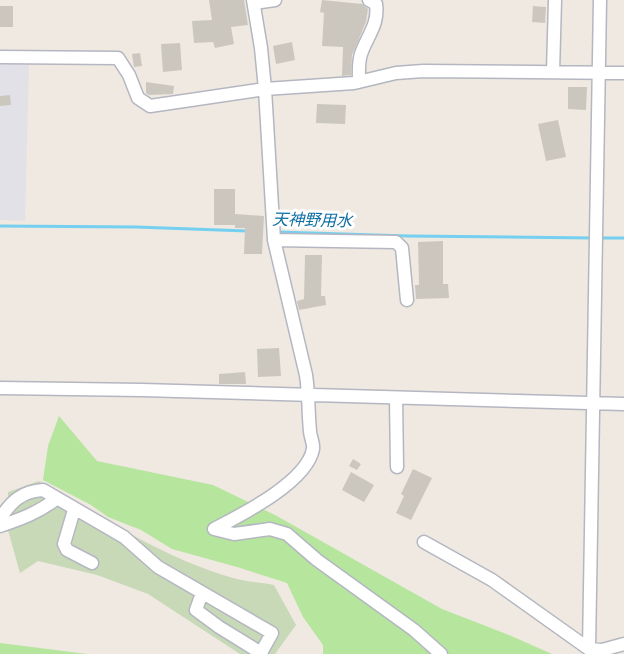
<svg xmlns="http://www.w3.org/2000/svg" width="624" height="654" font-family="Figtree,'Noto Sans JP',sans-serif">
	<style>
		.industrial { fill: #e3e1e8 }
		.green { fill: #b6e59e }
		.cemetery { fill: #c8d9b8 }
		.lines { fill: none; stroke-linecap: round; stroke-linejoin: round }
		.stream { stroke: #75cff0; stroke-width: 3 }
		.building { fill: #cbc7bf }
		.minor-casing { stroke: #b4b7c1; stroke-width: 15 }
		.minor { stroke: #fff; stroke-width: 12 }
		.labels { text-anchor: middle; dominant-baseline: central; stroke-width: 6; stroke-linejoin: round; paint-order: stroke }
		.water-label { font-size: 16px; font-style: italic; fill: #0d6fa3; stroke: #fff }
	</style>
	<rect width="100%" height="100%" fill="#efe9e1"/>
	<path class="industrial" d="M29,63L25,221L0,220V64Z"/>
	<path class="green" d="M59,416L97,461L213,485L275,515L442,609L509,635L552,654H323V645L303,617L287,583L237,567L172,549L141,530L108,517L91,505L43,480L48,446Z
		M0,643L87,654H0Z"/>
	<path class="cemetery" d="M39,481C102,517 163,558 233,578C246,582 261,582 274,585L296,625L275,654H240L148,594L97,575L38,561L20,573L8,530V492Z"/>
	<g class="lines">
		<path class="stream" d="M0,226L136,227L247,231
			M278,232L408,236L592,238
			M599,238H624"/>
	</g>
	<path class="building" d="M209,0H244L248,25L231,27L234,44L215,48L213,42L194,43L192,21L212,20Z
		M322,0L362,4L368,9L366,22L352,55L351,75L342,76L343,47L322,46L324,13L320,12Z
		M0,6H13V27H0Z
		M533,6L546,7L545,23L532,22Z
		M292,42L295,60L276,64L273,46Z
		M180,43L182,70L163,72L161,44Z
		M140,53L142,66L134,67L132,54Z
		M146,82L174,86L173,94L149,95L146,93Z
		M568,87H587L586,110L568,109Z
		M10,95L11,105L0,106V96Z
		M317,104L346,105L345,124L316,123Z
		M558,120L566,157L546,161L538,124Z
		M214,189H235V214L264,216L262,254H244L245,228H235V225H214Z
		M443,241V284H448L449,298L416,299L415,285H419L418,242Z
		M305,255H322L321,296H325L326,305L299,310L297,301L304,299Z
		M279,348L281,376L258,377L257,349Z
		M245,372L246,384H219V374Z
		M353,459L361,464L357,470L349,466Z
		M413,469L432,478L411,520L396,513L404,496L401,494Z
		M351,472L374,485L364,502L342,490Z"/>
	<g class="lines">
		<g class="minor-casing">
			<path id="minor" d="M253,0L261,48L265,89L274,240L306,375C309,394 308,412 310,431C310,437 314,443 313,449C307,482 241,515 214,529L234,534L270,529L287,534L317,560L414,630L441,654
				M600,0L589,649L602,650L624,644
				M254,3L275,0
				M0,57L118,58L129,75L138,98L150,106L265,89L354,83L396,73L423,71L624,73
				M553,72L555,0
				M359,82C359,73 358,63 361,54C367,36 379,25 376,4L369,0
				M274,240L396,242L402,248L407,300
				M0,388L142,390L624,404
				M396,398L397,467
				M74,510L64,544L67,550L92,563
				M0,519C11,501 23,491 43,490L124,537L158,567L272,633L261,653L219,627L196,610L202,593
				M0,526C21,519 40,512 57,498
				M424,542L492,580L589,649"/>
		</g>
		<use href="#minor" class="minor"/>
	</g>
	<g class="labels">
		<g class="water-label">
			<text transform="translate(312 220) rotate(1)">天神野用水</text>
		</g>
	</g>
</svg>
